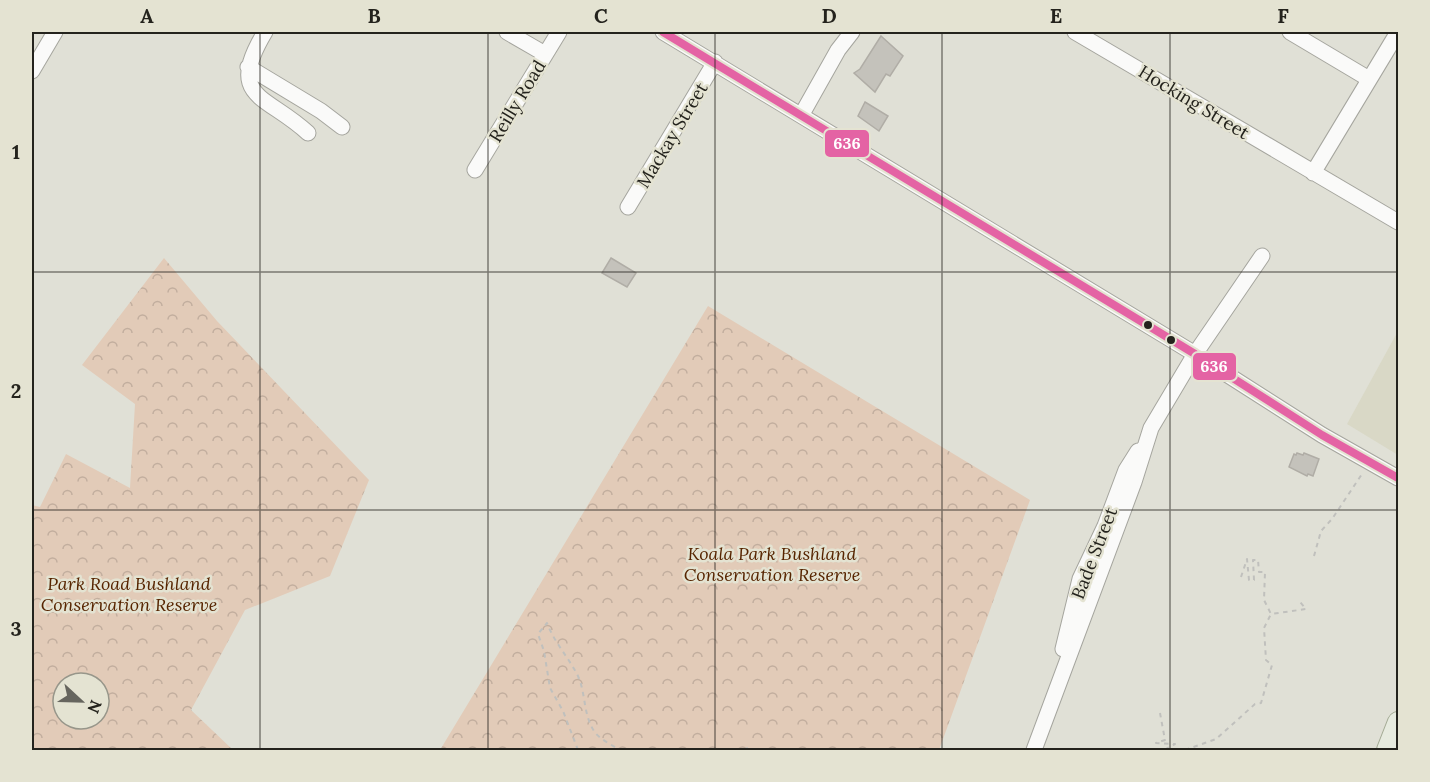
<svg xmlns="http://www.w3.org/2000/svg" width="1430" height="782" font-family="Lora,serif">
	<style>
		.built { fill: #d9d8c6 }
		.forest { fill: url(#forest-crowns); fill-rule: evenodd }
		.building { fill: #c4c2bb; stroke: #b0ada6; stroke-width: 1.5 }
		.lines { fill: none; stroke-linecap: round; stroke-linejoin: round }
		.minor-casing { stroke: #a5a59e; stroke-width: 17 }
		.major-casing { stroke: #a4ab95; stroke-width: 22 }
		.path { stroke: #c0c0bd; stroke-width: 2; stroke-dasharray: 4.5 4.5; stroke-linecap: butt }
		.minor { stroke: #fafaf9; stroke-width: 15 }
		.major { stroke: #e7ebdf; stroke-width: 20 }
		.bus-1-casing { stroke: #e4e3d2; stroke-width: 12 }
		.bus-1 { stroke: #e463a4; stroke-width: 8 }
		.grid { fill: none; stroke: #24231d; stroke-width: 1.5; stroke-opacity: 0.55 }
		.bus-dot { fill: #24231d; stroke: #e4e3d2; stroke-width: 2 }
		.labels { text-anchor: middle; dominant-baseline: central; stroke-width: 5; stroke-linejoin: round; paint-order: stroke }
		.street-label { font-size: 18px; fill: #24231d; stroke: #e4e3d2 }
		.park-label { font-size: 18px; font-style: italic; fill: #572500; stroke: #e4e3d2 }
		.line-badge { stroke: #e4e3d2; stroke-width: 2 }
		.badge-label { font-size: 16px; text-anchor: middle; font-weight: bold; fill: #fff }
		.neatline { fill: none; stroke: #24231d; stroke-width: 2 }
		.grid-label { font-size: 20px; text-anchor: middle; font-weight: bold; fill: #24231d }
	</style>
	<defs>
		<pattern id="forest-crowns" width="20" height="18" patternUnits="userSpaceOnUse" patternTransform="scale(1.5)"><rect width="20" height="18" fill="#e2cbb8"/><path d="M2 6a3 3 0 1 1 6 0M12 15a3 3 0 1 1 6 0" fill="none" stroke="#c2ae9e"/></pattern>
	</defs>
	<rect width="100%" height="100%" fill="#e0e0d6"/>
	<path class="built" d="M1398,331V455L1347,424Z"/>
	<path class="forest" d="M164,258L217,321L369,480L330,576L245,610L191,710L233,750H32V505L40,507L66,454L130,488L135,404L82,365ZM63,683H99V719H63Z
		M708,306L1030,500L939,750H440Z"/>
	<path class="building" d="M881,36L903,56L890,76L886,74L875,92L854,73L860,69Z
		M865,102L888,116L879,131L858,116Z
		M611,258L636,273L627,287L602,273Z
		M1297,453L1303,455L1304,453L1319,459L1313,476L1308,474L1307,476L1289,467L1294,454L1296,455Z"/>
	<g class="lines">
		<g class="minor-casing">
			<path id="minor" d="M265,32C225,99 266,94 308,133
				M507,32L545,54
				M663,32L1195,354L1322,435L1398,478
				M1075,32L1398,222
				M1290,32L1369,79
				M248,67L321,111L342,127
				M32,71L55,32
				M802,114L838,50L852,32
				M475,170L559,32
				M1313,173L1398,32
				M628,207L715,62
				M1063,649L1080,579L1105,526L1126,470L1138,451
				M1034,750L1134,482L1151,428L1195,354L1262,256"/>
		</g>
		<g class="major-casing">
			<path id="major" d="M1387,750L1398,722"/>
		</g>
		<path class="path" d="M1314,556L1321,531L1332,519L1362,474
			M1241,577L1247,559L1249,580H1254L1253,560H1258L1259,572H1265L1264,600L1271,614L1306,609L1300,602
			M1160,713L1165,740L1156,743L1175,744L1164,750
			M578,750L563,711L550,688L544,651L538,634L547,623C554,642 569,658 578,676C586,694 583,714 594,731C599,739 612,745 620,750
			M744,750L747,748V750
			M1185,750L1216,739L1255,704L1261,703L1272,665L1266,660L1264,628L1271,614"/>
		<use href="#minor" class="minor"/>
		<use href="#major" class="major"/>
		<g class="bus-1-casing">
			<path id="bus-1" d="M663,32L1195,354L1322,435L1398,478"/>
		</g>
		<use href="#bus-1" class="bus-1"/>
	</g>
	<path class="grid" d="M260,32V750M488,32V750M715,32V750M942,32V750M1170,32V750M32,272H1398M32,510H1398"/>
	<g class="bus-dot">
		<circle cx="1148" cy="325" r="5"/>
		<circle cx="1171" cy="340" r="5"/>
	</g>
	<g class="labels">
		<g class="street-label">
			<text transform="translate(517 101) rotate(-59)">Reilly Road</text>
			<text transform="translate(1194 102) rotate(31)">Hocking Street</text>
			<text transform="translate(672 135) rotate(-59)">Mackay Street</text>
			<text transform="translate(1094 553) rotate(-69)">Bade Street</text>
		</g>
		<g class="park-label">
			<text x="772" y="553">Koala Park Bushland<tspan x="772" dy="21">Conservation Reserve</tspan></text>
			<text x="129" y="583">Park Road Bushland<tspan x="129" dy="21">Conservation Reserve</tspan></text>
		</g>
	</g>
	<g class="line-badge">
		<rect x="824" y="129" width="46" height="29" rx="6" fill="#e463a4"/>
		<rect x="1192" y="352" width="45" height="29" rx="6" fill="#e463a4"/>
	</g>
	<g class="badge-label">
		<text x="847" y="149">636</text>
		<text x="1214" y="372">636</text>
	</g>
	<rect width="1430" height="782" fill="none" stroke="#e4e3d2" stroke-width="66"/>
	<g transform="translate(81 701) rotate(112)"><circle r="28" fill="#e4e3d2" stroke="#97968a" stroke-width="1.5"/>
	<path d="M0-4.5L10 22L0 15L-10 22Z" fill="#66655e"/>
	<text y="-9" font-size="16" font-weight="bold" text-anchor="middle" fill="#24231d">N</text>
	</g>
	<rect x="33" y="33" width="1364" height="716" class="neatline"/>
	<g class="grid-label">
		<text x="147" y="23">A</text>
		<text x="374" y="23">B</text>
		<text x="601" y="23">C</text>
		<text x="829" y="23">D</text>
		<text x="1056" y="23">E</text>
		<text x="1283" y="23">F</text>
		<text x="16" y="159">1</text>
		<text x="16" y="398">2</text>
		<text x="16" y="636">3</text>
	</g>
</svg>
